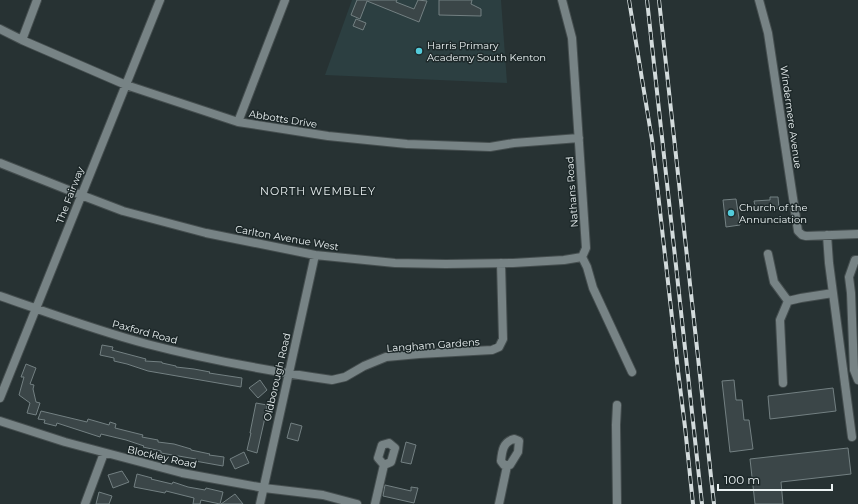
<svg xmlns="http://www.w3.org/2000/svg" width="858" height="504" font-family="Montserrat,sans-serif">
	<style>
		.built { fill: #2c3f41 }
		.building { fill: #3b4648; stroke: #738082 }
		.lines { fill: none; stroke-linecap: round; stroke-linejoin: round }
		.minor-casing { stroke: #454e4f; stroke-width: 10 }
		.minor { stroke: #778385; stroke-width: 8 }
		.rail-casing { stroke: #d3dbdc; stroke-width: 4 }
		.rail { stroke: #1d2829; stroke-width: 2.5; stroke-dasharray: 8; stroke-linecap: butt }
		.poi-dot { fill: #53cbda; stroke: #1d2829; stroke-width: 1.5 }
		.labels { text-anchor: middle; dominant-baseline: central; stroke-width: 3; stroke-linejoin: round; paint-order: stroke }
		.poi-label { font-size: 10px; fill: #ebf2f3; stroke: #1d2829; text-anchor: start }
		.street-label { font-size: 10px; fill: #ebf2f3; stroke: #1d2829 }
		.neighbourhood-label { font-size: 11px; letter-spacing: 1px; fill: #ebf2f3; stroke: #1d2829 }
	</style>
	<rect width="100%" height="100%" fill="#273233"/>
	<path class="built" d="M352,0H501L507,83L325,75Z"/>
	<path class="building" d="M357,0H397L396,2L414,9L418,0L427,1L419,22L367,1L360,19L351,15Z
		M439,0H472L471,4L481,9V16L439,15Z
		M356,19L366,23L363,30L353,26Z
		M770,197H778L779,208L756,211L754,201L770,200Z
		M736,199L740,225L726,227L723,200Z
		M102,345L113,347L112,350L146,359L145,361L162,362V363L176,366V367L194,369L210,372L209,373L242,378L241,387L148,371L127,364L114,361V358L100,355Z
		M26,364L36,368L30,384L34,385L33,389L36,402L40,403L36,415L27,413L30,403L19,395L24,377H21Z
		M260,380L267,390L258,398L249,388Z
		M734,380L736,400H742L744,420H749L753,449L730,452L722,381Z
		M833,388L836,411L770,419L768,396Z
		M256,403L267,405L264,422L257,453L247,450L251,433H250Z
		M41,411L87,422L88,419L109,425L110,422L116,424L115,428L143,435L142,437L158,440V442L174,444L191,449V450L210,454L209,455L224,457L223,466L195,461L196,459L161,453V451L143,447L144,446L126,440L101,434L100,437L57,423L56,426L44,423L45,420L38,419Z
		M291,423L302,426L298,441L287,438Z
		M406,442L416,445L411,464L401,462Z
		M848,448L851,474L781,482L783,504H755L750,459Z
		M244,452L249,463L235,469L230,459Z
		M122,471L129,482L113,488L108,475Z
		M137,474L152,478L151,479L172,484L173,482L188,487L205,490L206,488L223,492L220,504L201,500L200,504H193L194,498L166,491L165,493L134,487Z
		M385,485L411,491V487L418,488L414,503L383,496Z
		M99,492L112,496L109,504H96Z
		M235,494L243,504H221Z"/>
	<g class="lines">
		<g class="minor-casing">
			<path id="minor" d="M562,0L572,38L586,248L582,257L587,267L593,288L632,372
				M759,0L768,33L798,231L802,235L806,236L858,234
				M0,29L22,40L126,85L238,122L328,136L407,144L490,147L514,143L579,138
				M22,40L37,0
				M238,122L285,0
				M0,163L81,195L123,211L206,233L315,255L395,263L446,264L513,263L564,260L582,257
				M827,235L829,263L852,437
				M768,254L774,282L788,301
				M858,260H855L849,277L851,293L854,370L858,380
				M0,296C49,313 97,331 147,344C208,360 270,371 332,380L345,377L364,366L386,357L419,354L492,350L499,347L503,339L501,263
				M783,383L780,320L788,301L801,298L833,293
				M0,398L160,0
				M0,421L65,442L182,473L264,488L323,495L357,504
				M514,439L519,441L518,452L510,465H504L501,461C502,451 503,442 514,439Z
				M389,443L395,448L391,462L384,465L378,458L382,445Z
				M85,504L104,453
				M260,504L315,255
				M375,504L384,465
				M499,504L507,466
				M617,504L616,425L617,405"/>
		</g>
		<use href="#minor" class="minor"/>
		<g class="rail-casing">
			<path id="rail" d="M629,0L652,140L678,371L685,427L693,504
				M647,0L702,504
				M659,0L714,504"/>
		</g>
		<use href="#rail" class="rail"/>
	</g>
	<g class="poi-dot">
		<circle cx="419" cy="51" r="4"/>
		<circle cx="731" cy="213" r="4"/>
	</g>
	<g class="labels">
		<g class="poi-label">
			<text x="427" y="45">Harris Primary<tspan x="427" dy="12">Academy South Kenton</tspan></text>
			<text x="739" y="207">Church of the<tspan x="739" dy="12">Annunciation</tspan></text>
		</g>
		<g class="street-label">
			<text transform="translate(791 117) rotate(82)">Windermere Avenue</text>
			<text transform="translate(283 119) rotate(9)">Abbotts Drive</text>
			<text transform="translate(572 192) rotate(-94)">Nathans Road</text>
			<text transform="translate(70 195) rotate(-69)">The Fairway</text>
			<text transform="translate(287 238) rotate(10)">Carlton Avenue West</text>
			<text transform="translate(145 332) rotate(15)">Paxford Road</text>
			<text transform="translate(433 345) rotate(-4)">Langham Gardens</text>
			<text transform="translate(277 377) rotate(-77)">Oldborough Road</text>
			<text transform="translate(162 457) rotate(13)">Blockley Road</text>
		</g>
		<g class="neighbourhood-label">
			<text x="318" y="191">NORTH WEMBLEY</text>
		</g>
	</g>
	<path d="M718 484v6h114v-6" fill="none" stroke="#ebf2f3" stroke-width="2"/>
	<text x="724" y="484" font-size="12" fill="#ebf2f3" stroke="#1d2829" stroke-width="3" paint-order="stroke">100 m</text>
</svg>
